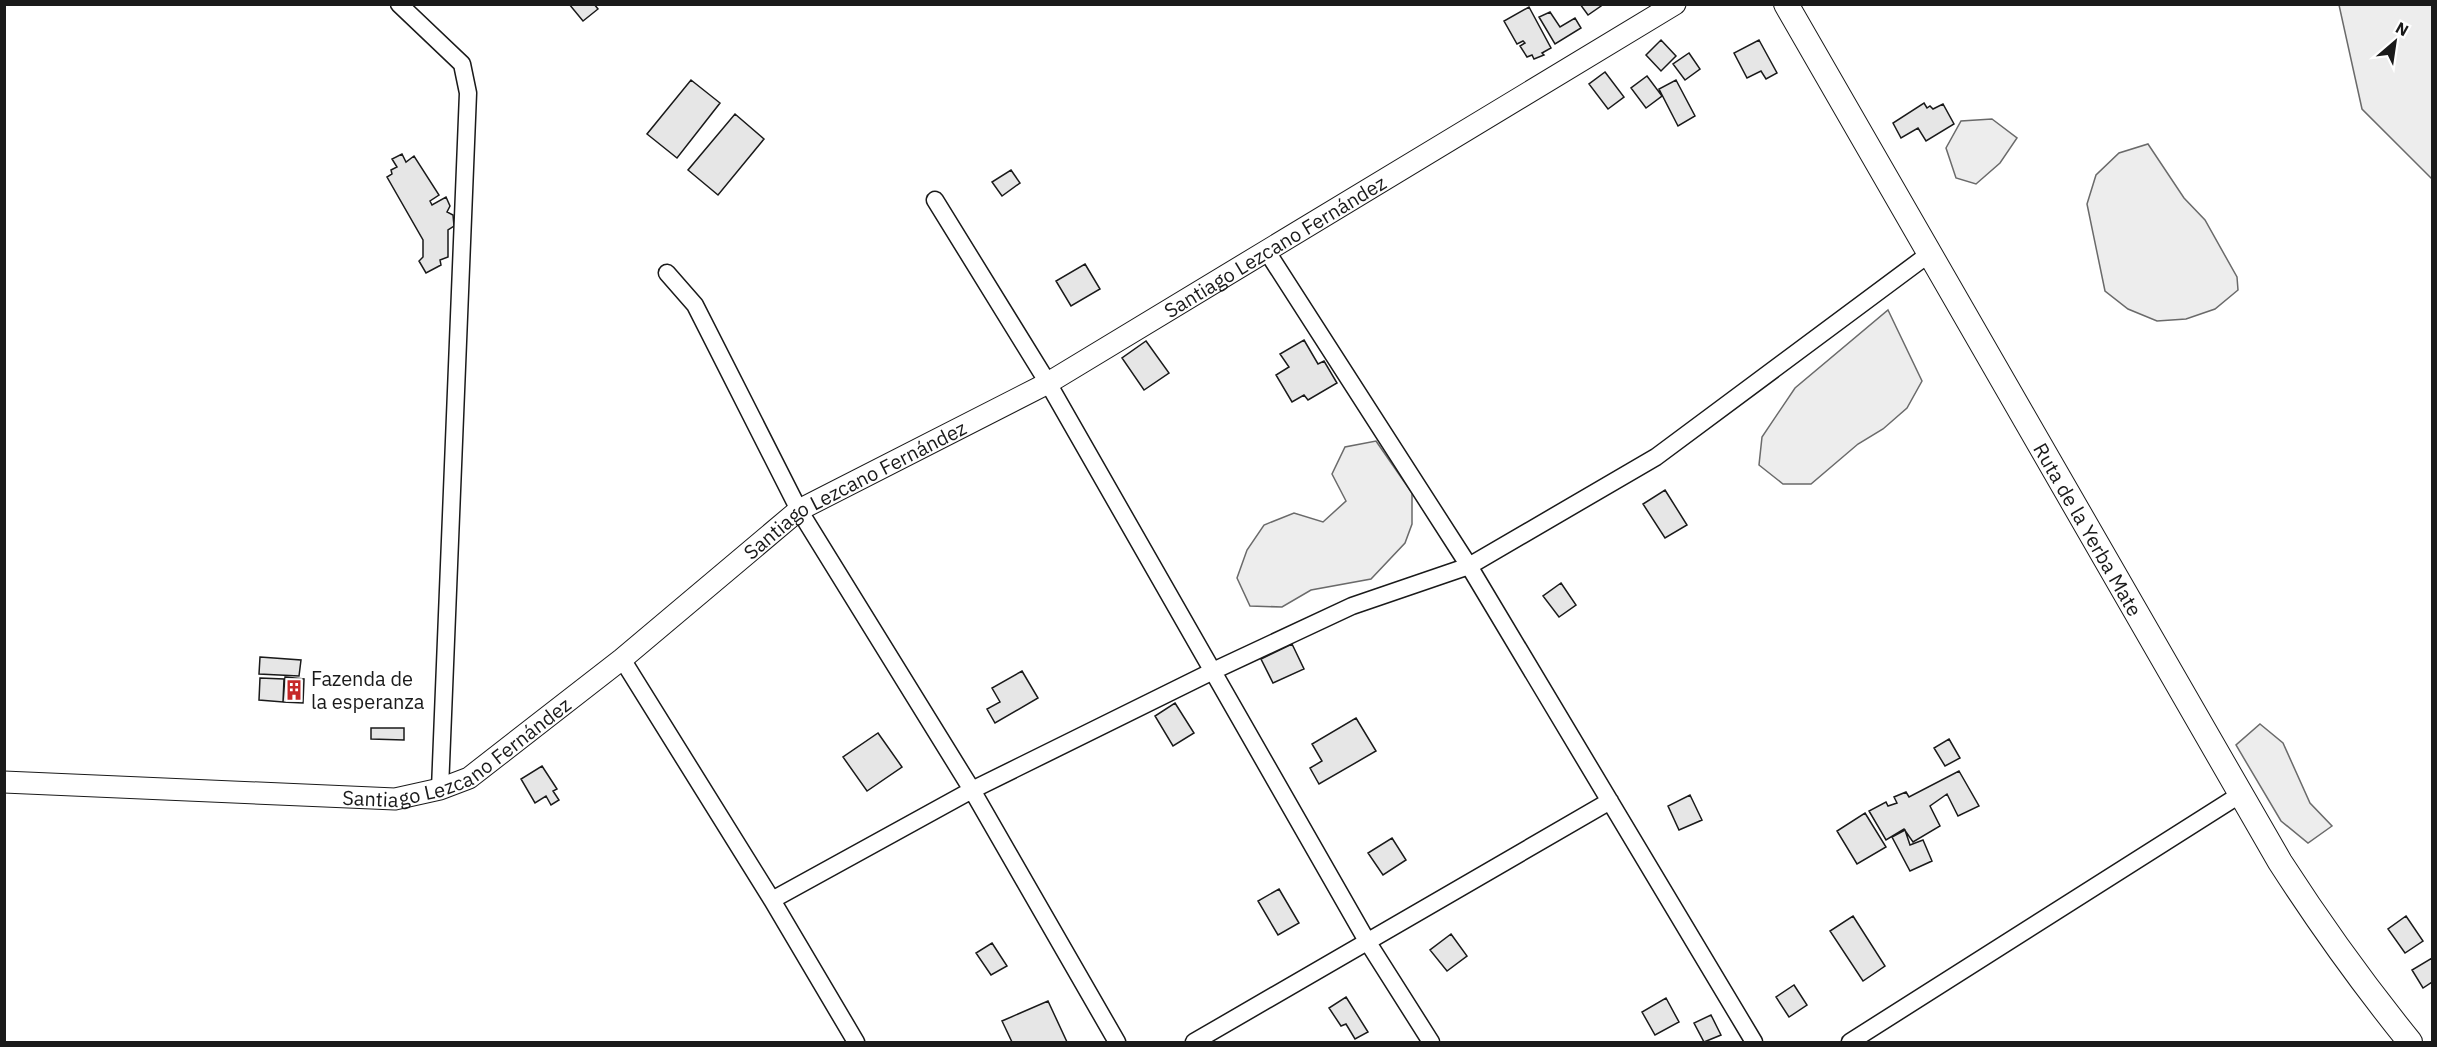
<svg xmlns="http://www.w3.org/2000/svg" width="2437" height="1047" font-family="'IBM Plex Sans',sans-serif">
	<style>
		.built { fill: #ededed; stroke: #6a6a6a; stroke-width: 1.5 }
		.building { fill: #e6e6e6; stroke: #1a1a1a; stroke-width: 1.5 }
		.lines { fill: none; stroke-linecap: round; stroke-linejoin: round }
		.minor-casing { stroke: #1a1a1a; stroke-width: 19 }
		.tertiary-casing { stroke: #1a1a1a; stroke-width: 23 }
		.secondary-casing { stroke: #1a1a1a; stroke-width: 26 }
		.minor { stroke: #fff; stroke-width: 16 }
		.tertiary { stroke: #fff; stroke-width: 21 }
		.secondary { stroke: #fff; stroke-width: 24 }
		.labels { text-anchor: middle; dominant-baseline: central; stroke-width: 4.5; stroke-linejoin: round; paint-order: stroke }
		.street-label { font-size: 20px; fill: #1a1a1a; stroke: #fff }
		.poi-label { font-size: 20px; fill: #1a1a1a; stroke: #fff; text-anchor: start }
	</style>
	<rect width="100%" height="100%" fill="#fff"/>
	<path class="built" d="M2339,5H2432V179L2362,109Z
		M1992,119L2017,138L2000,163L1976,184L1956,178L1946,148L1961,121Z
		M2148,144L2184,198L2205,220L2237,277L2238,290L2215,309L2186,319L2157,321L2128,309L2105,291L2087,204L2096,175L2119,153Z
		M1888,310L1922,381L1907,408L1883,429L1858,444L1811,484H1783L1759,465L1762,437L1795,388Z
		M1376,441L1412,493V524L1405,543L1371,579L1311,590L1282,607L1250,606L1237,578L1247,550L1264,525L1294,513L1323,522L1346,501L1332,474L1345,447Z
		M2260,724L2283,743L2310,803L2332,826L2308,843L2281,821L2236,745Z"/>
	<path class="building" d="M569,4H594L598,9L583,21Z
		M1580,4H1600L1601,6L1588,15Z
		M1529,7L1551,48L1542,53L1544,55L1534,59L1532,55L1527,57L1520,46L1525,43L1523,41L1517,44L1504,21Z
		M1550,12L1560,27L1575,18L1581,28L1555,44L1539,17Z
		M1661,40L1676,56L1661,71L1646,55Z
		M1759,40L1777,73L1766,79L1761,71L1747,78L1734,53Z
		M1689,53L1700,69L1685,80L1673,64Z
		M1605,72L1624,97L1608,109L1589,84Z
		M1647,76L1662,96L1646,108L1631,88Z
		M691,80L720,103L677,158L647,134Z
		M1676,80L1695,116L1678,126L1659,89Z
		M1924,103L1927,108L1930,106L1933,109L1943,104L1954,124L1926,141L1918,128L1901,138L1893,123Z
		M735,114L764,139L718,195L688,170Z
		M402,154L406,162L414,156L439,195L430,201L432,205L446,197L450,206L447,212L453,215L454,226L448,230V257L440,260L441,265L426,273L419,261L423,257V240L387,177L392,174L391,170L397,167L392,159Z
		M1011,170L1020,183L1002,196L992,182Z
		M1085,264L1100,289L1071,306L1056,281Z
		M1304,340L1318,364L1324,361L1337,383L1308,400L1304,395L1292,402L1276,375L1289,367L1280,354Z
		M1146,341L1169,373L1144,390L1122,358Z
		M1665,490L1687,525L1665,538L1643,504Z
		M1561,583L1576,605L1559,617L1543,596Z
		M1292,644L1304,669L1273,683L1261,659Z
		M260,657L301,660L299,676L259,674Z
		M1022,671L1038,698L995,723L987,709L1000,702L992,688Z
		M285,677L304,679L303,703L283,702Z
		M260,678L284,679L283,702L259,700Z
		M1175,703L1194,733L1173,746L1155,716Z
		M1356,718L1376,751L1319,784L1310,768L1322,761L1312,744Z
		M371,728H404V740L371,739Z
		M878,733L902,767L867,791L843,757Z
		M1949,739L1960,758L1945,766L1934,748Z
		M542,766L557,789L553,791L559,800L551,805L546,796L535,803L521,779Z
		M1959,771L1979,806L1958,816L1947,794L1930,806L1940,826L1913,842L1904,829L1886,840L1869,811L1886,802L1888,806L1897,803L1894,797L1906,792L1909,797Z
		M1690,795L1702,820L1679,830L1668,806Z
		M1865,813L1886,847L1857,864L1837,831Z
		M1905,830L1910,845L1923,840L1932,861L1910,871L1892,837Z
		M1392,838L1406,860L1383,875L1368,853Z
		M1279,889L1299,923L1278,935L1258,901Z
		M1853,916L1885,966L1863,981L1830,931Z
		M2406,916L2423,941L2405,953L2388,929Z
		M1451,934L1467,956L1447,971L1430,950Z
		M992,943L1007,966L991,975L976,953Z
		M2432,958V982L2423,988L2412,970Z
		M1794,985L1807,1005L1789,1017L1776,997Z
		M1346,997L1368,1032L1355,1039L1346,1024L1341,1026L1329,1008Z
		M1666,998L1679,1022L1655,1035L1642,1012Z
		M1048,1001L1067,1042H1012L1002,1021Z
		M1711,1015L1721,1035L1704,1042L1694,1023Z"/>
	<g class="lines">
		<g class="minor-casing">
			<path id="minor" d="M399,4L462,64L468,93L440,789
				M935,200L1048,383L1367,941L1431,1042
				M1266,250L1469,566L1754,1042
				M667,273L695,305L799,510L972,790L1117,1042
				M622,659L772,900L856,1042
				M772,900L972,790L1213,671L1352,606L1469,566L1656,457L1929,254
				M1194,1042L1610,801
				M1850,1042L2241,794"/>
		</g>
		<g class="tertiary-casing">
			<g id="tertiary">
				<path id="s1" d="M4,782L395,799L440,789L469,778L622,659L799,510L1048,383L1675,4"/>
			</g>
		</g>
		<g class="secondary-casing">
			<g id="secondary">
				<path id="s2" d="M1786,4L2280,862C2320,924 2363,984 2410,1042"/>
			</g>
		</g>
		<use href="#minor" class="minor"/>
		<use href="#tertiary" class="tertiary"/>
		<use href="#secondary" class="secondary"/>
	</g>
	<defs>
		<g id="building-bare" transform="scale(1.62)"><path d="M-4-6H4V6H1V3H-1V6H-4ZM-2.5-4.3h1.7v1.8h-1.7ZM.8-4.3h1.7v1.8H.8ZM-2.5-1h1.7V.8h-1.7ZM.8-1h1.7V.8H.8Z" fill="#c62828" stroke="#fff" stroke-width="2.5" paint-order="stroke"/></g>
	</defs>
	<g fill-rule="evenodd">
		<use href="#building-bare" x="294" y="690"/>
	</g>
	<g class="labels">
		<g class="street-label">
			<text stroke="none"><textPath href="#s1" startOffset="1438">Santiago Lezcano Fernández</textPath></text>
			<text stroke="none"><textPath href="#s1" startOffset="952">Santiago Lezcano Fernández</textPath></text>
			<text stroke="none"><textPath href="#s2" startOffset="606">Ruta de la Yerba Mate</textPath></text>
			<text stroke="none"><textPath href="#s1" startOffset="466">Santiago Lezcano Fernández</textPath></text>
		</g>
		<g class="poi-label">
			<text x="311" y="678">Fazenda de<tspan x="311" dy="23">la esperanza</tspan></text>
		</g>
	</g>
	<rect width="2437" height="1047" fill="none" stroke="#1a1a1a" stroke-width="12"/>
	<g transform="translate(2395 42) rotate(29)" stroke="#ffffff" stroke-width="4.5" paint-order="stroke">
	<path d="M0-4.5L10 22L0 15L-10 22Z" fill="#1a1a1a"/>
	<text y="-9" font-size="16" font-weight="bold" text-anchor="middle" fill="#1a1a1a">N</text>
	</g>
</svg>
